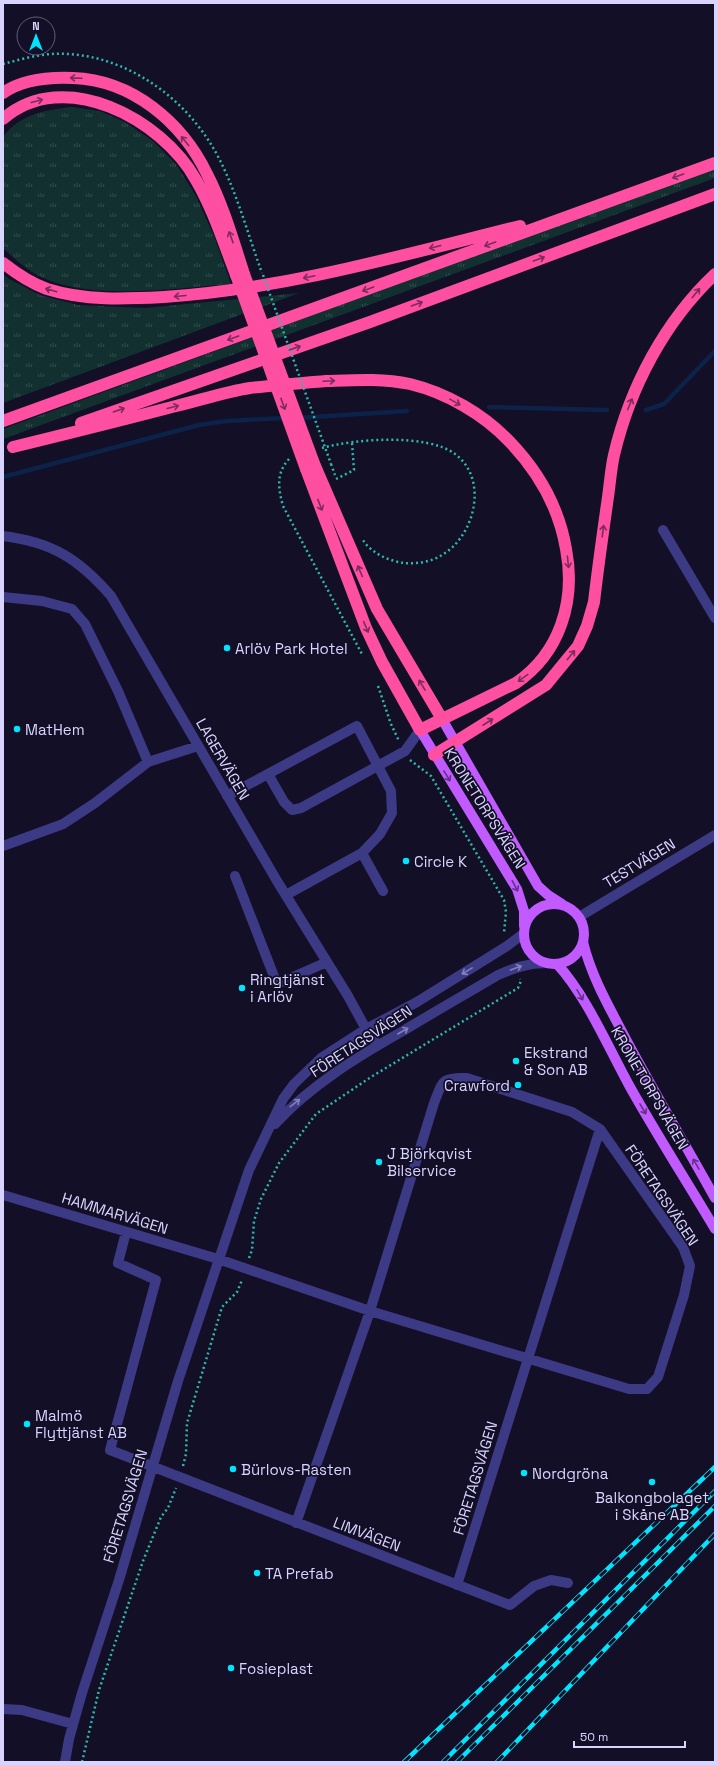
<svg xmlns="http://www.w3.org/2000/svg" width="718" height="1765" font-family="'Space Grotesk',sans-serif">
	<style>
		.grass { fill: url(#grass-tufts) }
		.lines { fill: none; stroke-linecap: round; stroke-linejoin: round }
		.stream { stroke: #0c2248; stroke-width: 4.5 }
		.path { stroke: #2fb8b0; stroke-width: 2.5; stroke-dasharray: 2 3; stroke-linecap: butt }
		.minor { stroke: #3d3a85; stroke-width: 10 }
		.major { stroke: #c25bff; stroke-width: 10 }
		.highway { stroke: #ff4fa3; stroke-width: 12 }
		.rail-casing { stroke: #00e5ff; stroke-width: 4.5 }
		.rail { stroke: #130f26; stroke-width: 3; stroke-dasharray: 9; stroke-linecap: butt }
		.path-bridge { stroke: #2fb8b0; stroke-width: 2.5; stroke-dasharray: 2 3; stroke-linecap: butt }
		.highway-bridge { stroke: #ff4fa3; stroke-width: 12 }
		.oneway { stroke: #7d2c5e }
		.oneway2 { stroke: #623188 }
		.oneway3 { stroke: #837fbc }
		.poi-dot { fill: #00e5ff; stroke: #130f26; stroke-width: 1.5 }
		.labels { text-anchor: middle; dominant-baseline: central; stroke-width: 3.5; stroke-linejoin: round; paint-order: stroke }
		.poi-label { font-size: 15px; fill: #d9d4ff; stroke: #130f26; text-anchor: start }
		.street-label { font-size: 15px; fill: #d9d4ff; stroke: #130f26 }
	</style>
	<defs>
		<pattern id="grass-tufts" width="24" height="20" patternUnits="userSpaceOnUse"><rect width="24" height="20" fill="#12302f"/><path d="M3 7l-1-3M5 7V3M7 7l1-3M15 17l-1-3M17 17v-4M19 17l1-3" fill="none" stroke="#344d4e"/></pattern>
	</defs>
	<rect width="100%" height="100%" fill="#130f26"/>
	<path class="grass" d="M72,107L100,111L125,122L153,141L176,164L196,196L214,236L231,284C177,288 98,300 48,280C30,273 17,261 3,248V137C20,114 45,110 72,107Z
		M715,167V178L3,439V429Z
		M3,274L9,279L40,295L78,305L145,308L299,293L3,403Z"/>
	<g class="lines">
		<path class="stream" d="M489,407L607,410
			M646,410L664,404L715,351
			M297,418L407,411
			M3,477L199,425L226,421L286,418"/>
		<path class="path" d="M3,64C18,60 35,55 51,54C116,50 179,91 212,146C234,182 247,232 262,273
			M322,448C354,439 427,433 455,454C489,479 475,536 442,555C431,562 417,564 404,563C389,561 371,553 363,540
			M289,459C276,473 278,488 283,506L363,656
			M331,464L335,475
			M336,479L354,470L352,443
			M378,686L391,724L399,741
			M410,760L431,776L504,900L506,912L504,933
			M249,1258L252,1250L254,1221L261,1199L279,1163L316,1114L371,1077L518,988L521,981L520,979
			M183,1466L186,1454L187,1423L222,1307L237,1292L242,1280
			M82,1762L99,1690L143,1561L161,1517L168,1508L176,1488"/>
		<path class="minor" d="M663,530L715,618
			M3,536C52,542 79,559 111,596L277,881L348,996L366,1029L378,1045
			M3,597L42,601L72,609L85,624L118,691L148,762
			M268,774L284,802L292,810L301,808L405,751L420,730
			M227,796L357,726L391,791L392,813L380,834L362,853L286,895
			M3,846L63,824L95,803L148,762L198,746
			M362,853L383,891
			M235,876L277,984L327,962
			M579,917L715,835
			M275,1124C311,1085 357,1057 403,1031C434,1012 466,994 498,975C514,968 528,963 546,963
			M3,1195L218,1259L370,1311L629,1389H647L658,1377L684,1295L690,1266L683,1247L600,1129L572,1112L467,1078C441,1077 443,1081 434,1103L370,1311L296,1523
			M126,1232L118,1263L156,1280L110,1450L510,1605L534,1586L551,1580L568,1583
			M457,1585L600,1129
			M3,1709L22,1710L73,1724
			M65,1762L69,1739L82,1693L119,1580L178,1381L249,1170L283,1099L294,1084L321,1058L366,1029L417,1002L507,946L523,934"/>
		<path class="major" d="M442,719L538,886L548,895L562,904
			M420,730L517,889L524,911V926
			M524 934a30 30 0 1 1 60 0a30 30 0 1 1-60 0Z
			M583,942C592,979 611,1010 628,1043C656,1095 686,1146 715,1198
			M557,964C586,995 609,1049 630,1087C657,1135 687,1182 715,1229"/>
		<path class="highway" d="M3,93C23,79 49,77 73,78C132,80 182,122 207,174C223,205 233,240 244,274
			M3,119C64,66 162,119 196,180C213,209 224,244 236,275
			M3,263C17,274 30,283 47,289C85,301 125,299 164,297C285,289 403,255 520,226
			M3,421L715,163
			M81,423L370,322L715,194
			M13,447C66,434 119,421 172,407C198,401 224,392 250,388C275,385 301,383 326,381C354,380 382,378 410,384C447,393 483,414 509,441C538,471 559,508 566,549C576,601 560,653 516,683L420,730L382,662L366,628L306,469
			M315,466L377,609L442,719
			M434,755L546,685L578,646L587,626L594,602C598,567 603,532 608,497C610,483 611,468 614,455C630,387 665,321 715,274"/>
		<g class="rail-casing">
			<path id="rail" d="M404,1762L715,1467
				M443,1762L715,1491
				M457,1762L715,1506
				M497,1762L715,1534"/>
		</g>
		<use href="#rail" class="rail"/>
		<path class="path-bridge" d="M263,275L331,464"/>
		<path class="highway-bridge" d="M244,274L315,466
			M236,275L306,469"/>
	</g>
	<defs><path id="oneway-shaft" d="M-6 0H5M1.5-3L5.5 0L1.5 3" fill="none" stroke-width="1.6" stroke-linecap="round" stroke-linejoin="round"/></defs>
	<g class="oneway">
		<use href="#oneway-shaft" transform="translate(76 78) rotate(-178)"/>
		<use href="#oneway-shaft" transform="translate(37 101) rotate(-15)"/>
		<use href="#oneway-shaft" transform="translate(185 141) rotate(-129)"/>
		<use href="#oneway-shaft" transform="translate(678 176) rotate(160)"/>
		<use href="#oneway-shaft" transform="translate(231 237) rotate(-110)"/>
		<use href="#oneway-shaft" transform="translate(490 244) rotate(160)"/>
		<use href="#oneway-shaft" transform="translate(435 247) rotate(166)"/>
		<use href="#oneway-shaft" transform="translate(539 259) rotate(-20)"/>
		<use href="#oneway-shaft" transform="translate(309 277) rotate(168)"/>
		<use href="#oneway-shaft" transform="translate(368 289) rotate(160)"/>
		<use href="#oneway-shaft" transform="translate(51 290) rotate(-164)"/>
		<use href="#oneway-shaft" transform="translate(696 293) rotate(-51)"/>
		<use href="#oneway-shaft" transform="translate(180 296) rotate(175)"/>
		<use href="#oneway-shaft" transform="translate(417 304) rotate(-20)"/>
		<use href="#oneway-shaft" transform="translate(233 338) rotate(160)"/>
		<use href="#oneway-shaft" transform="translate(295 348) rotate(-19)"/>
		<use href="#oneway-shaft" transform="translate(329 381) rotate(-3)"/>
		<use href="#oneway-shaft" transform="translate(455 402) rotate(29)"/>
		<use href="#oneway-shaft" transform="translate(283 404) rotate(70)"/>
		<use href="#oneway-shaft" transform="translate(630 404) rotate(-68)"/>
		<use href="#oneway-shaft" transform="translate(173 407) rotate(-14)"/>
		<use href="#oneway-shaft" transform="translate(119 410) rotate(-19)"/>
		<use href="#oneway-shaft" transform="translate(320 505) rotate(69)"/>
		<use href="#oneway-shaft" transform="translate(603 531) rotate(-82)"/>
		<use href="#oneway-shaft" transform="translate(568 562) rotate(84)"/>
		<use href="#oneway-shaft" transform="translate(360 571) rotate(-113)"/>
		<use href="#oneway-shaft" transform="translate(366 627) rotate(67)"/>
		<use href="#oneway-shaft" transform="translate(571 655) rotate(-51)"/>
		<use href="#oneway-shaft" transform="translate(523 678) rotate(144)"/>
		<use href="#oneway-shaft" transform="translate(422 685) rotate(-121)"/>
		<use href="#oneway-shaft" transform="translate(488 722) rotate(-33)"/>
	</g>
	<g class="oneway2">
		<use href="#oneway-shaft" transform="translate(447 776) rotate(58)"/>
		<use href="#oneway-shaft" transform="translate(515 886) rotate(62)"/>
		<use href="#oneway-shaft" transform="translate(580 995) rotate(60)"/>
		<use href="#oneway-shaft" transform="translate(643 1109) rotate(59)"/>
		<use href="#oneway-shaft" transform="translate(696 1164) rotate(-120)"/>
	</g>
	<g class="oneway3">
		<use href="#oneway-shaft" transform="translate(516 968) rotate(-20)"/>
		<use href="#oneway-shaft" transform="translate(467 971) rotate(149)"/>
		<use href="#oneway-shaft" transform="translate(403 1031) rotate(-30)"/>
		<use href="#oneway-shaft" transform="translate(295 1103) rotate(-38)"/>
	</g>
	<g class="poi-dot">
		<circle cx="227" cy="648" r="4"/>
		<circle cx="17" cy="729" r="4"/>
		<circle cx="406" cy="861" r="4"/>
		<circle cx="242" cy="988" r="4"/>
		<circle cx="516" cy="1061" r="4"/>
		<circle cx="518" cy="1085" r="4"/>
		<circle cx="379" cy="1162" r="4"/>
		<circle cx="27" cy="1424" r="4"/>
		<circle cx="233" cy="1469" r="4"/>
		<circle cx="524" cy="1473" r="4"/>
		<circle cx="652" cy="1482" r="4"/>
		<circle cx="257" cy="1573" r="4"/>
		<circle cx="231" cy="1668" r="4"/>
	</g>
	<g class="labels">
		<g class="poi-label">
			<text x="235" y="648">Arlöv Park Hotel</text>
			<text x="25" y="729">MatHem</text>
			<text x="414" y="861">Circle K</text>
			<text x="250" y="979">Ringtjänst<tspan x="250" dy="17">i Arlöv</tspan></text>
			<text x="524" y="1052">Ekstrand<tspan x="524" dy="17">&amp; Son AB</tspan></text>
			<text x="510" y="1085" text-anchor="end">Crawford</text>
			<text x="387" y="1153">J Björkqvist<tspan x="387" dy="17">Bilservice</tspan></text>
			<text x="35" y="1415">Malmö<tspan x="35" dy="17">Flyttjänst AB</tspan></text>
			<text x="241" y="1469">Bürlovs-Rasten</text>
			<text x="532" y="1473">Nordgröna</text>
			<text x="652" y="1497" text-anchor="middle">Balkongbolaget<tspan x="652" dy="17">i Skåne AB</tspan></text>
			<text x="265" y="1573">TA Prefab</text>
			<text x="239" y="1668">Fosieplast</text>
		</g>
		<g class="street-label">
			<text transform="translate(223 759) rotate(60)">LAGERVÄGEN</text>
			<text transform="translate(485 808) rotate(58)">KRONETORPSVÄGEN</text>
			<text transform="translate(639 863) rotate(-31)">TESTVÄGEN</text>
			<text transform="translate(361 1041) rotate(-33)">FÖRETAGSVÄGEN</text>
			<text transform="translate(650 1088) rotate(60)">KRONETORPSVÄGEN</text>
			<text transform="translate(662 1195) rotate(56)">FÖRETAGSVÄGEN</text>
			<text transform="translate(115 1213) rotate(17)">HAMMARVÄGEN</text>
			<text transform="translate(475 1478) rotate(-73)">FÖRETAGSVÄGEN</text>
			<text transform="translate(125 1506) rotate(-73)">FÖRETAGSVÄGEN</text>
			<text transform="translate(367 1534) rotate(21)">LIMVÄGEN</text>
		</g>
	</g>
	<rect width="718" height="1765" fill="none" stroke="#d9d4ff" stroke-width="8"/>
	<g transform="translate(36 36)"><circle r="19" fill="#130f26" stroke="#625e7d"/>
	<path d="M0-3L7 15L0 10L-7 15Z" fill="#00e5ff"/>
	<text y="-6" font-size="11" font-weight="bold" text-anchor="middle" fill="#d9d4ff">N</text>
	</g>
	<path d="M574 1741v6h111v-6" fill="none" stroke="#d9d4ff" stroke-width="2"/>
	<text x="580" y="1741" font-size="12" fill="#d9d4ff" stroke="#130f26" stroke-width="3" paint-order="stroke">50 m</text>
</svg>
